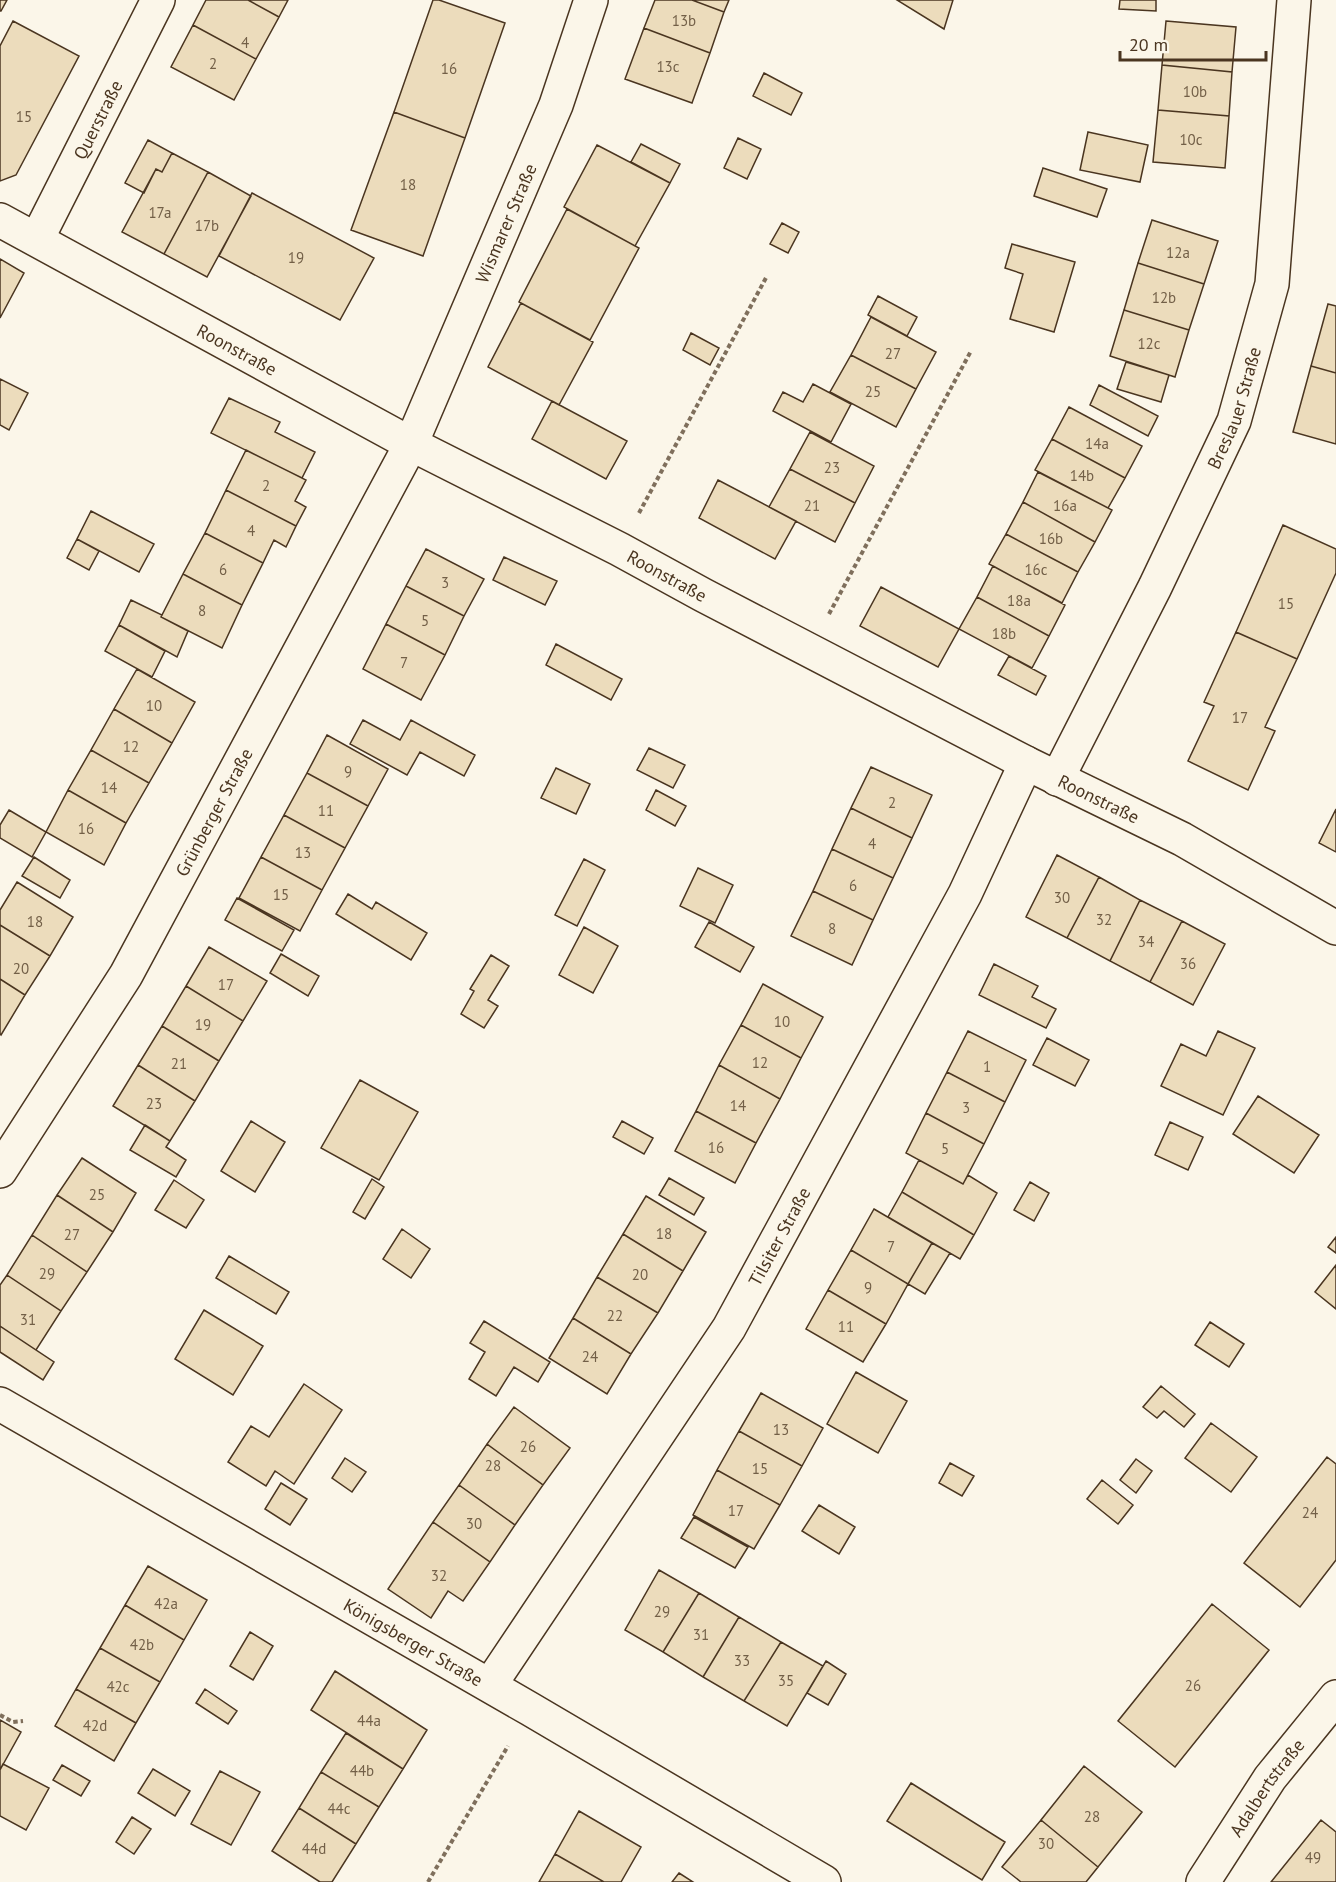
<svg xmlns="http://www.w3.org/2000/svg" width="1336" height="1882" font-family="'PT Sans',sans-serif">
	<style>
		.building { fill: #ecdcbc; stroke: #4a3520; stroke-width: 1.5 }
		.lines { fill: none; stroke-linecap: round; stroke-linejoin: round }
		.street-casing { stroke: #4a3520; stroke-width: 36 }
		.path { stroke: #7f6f5c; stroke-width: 4; stroke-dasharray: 4.5 3; stroke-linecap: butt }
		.street { stroke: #fbf6e9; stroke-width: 33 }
		.labels { text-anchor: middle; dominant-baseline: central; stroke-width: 4.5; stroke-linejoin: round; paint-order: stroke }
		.number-label { font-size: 15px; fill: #725f47 }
		.street-label { font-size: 18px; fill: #4a3520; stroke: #fbf6e9 }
	</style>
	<rect width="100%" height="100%" fill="#fbf6e9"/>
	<path class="building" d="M0,0H7L1,11H0Z
		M206,0H248L279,17L256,59L193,25Z
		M248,0H288L279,17Z
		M433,0H439L505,23L465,138L394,112Z
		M655,0H692L724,12L710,53L644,28Z
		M692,0H729L724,12Z
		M897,0H953L944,29Z
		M1120,0H1156V11L1119,9Z
		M13,21L79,56L16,175L0,181V46Z
		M1166,21L1236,27L1232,72L1162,65Z
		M193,25L256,59L234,100L171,67Z
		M644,28L710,53L692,103L625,79Z
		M1162,65L1232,72L1229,116L1158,110Z
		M764,73L802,93L791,115L753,96Z
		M1158,110L1229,116L1225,168L1153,162Z
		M394,112L465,138L423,256L351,230Z
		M1088,132L1148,145L1140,182L1080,170Z
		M738,138L761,149L747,179L724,168Z
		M148,140L172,153L162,172L156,169L144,193L125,183Z
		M641,144L680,164L670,183L631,162Z
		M597,145L670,183L635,246L564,207Z
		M172,153L208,172L164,254L122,232L156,169L162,172Z
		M1043,168L1107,189L1097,217L1034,196Z
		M208,172L251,196L207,277L164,254Z
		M252,193L374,258L340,320L219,256Z
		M567,209L639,248L590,340L519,302Z
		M1152,220L1218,241L1204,284L1138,263Z
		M782,223L799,232L788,253L770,244Z
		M1012,244L1075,262L1054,332L1010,319L1023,274L1005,268Z
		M0,259L24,273L0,318Z
		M1138,263L1204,284L1189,330L1124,310Z
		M878,296L917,317L907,336L868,315Z
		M521,303L593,342L559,405L488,367Z
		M1328,304L1336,306V373L1311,366Z
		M1124,310L1189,330L1175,377L1110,356Z
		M871,317L936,352L916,389L851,355Z
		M691,333L719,348L710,365L683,350Z
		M851,355L916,389L896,427L830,392Z
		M1126,362L1169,375L1161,402L1117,389Z
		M1311,366L1336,373V444L1293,432Z
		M0,379L28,393L9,430L0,425Z
		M813,384L851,404L831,442L773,411L783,392L803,402Z
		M1099,385L1158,416L1148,436L1090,405Z
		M229,398L280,422L275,432L315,452L302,478L211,433Z
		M552,401L627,441L606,479L532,439Z
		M1069,407L1142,446L1125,478L1052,439Z
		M810,432L874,466L855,503L790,469Z
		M1052,439L1125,478L1108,508L1035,470Z
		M246,450L306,480L295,501L306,507L296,526L226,490Z
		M790,469L855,503L835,542L769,507Z
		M1038,472L1112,510L1095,542L1023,502Z
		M718,480L796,521L775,559L699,518Z
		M226,490L296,526L286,547L274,540L263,563L205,533Z
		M1023,502L1095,542L1078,572L1006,534Z
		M91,511L154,544L139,572L77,539Z
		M1283,525L1336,549V573L1297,659L1236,632Z
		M205,533L263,563L242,605L183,574Z
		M1006,534L1078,572L1062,603L989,564Z
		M77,539L99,551L89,570L67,558Z
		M426,549L484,579L464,616L406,586Z
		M504,557L557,581L545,605L493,580Z
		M993,566L1065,605L1049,636L977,597Z
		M183,574L242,605L222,648L161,617Z
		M406,586L464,616L445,655L386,624Z
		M881,587L959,629L938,667L860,626Z
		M977,597L1049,636L1032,668L959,629Z
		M131,600L162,615L161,617L188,631L177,657L119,625Z
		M386,624L445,655L421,700L363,669Z
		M119,625L165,651L152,677L105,651Z
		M1236,632L1297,659L1265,727L1275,731L1248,790L1188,761L1214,706L1204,702Z
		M556,644L622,679L611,700L546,665Z
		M1009,656L1046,676L1036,695L998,675Z
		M137,669L195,702L172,743L114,709Z
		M114,709L172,743L149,783L91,750Z
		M363,720L400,740L411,720L475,755L464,776L420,752L407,775L350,744Z
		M327,735L388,769L368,806L307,773Z
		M649,748L685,765L673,788L637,770Z
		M91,750L149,783L126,823L68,790Z
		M871,767L932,795L912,838L851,808Z
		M556,768L590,784L576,814L541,798Z
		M307,773L368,806L345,848L284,815Z
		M68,790L126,823L104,865L46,832Z
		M656,790L686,806L675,826L646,810Z
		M851,808L912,838L893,878L832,849Z
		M1336,809V852L1319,843Z
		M9,810L46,832L32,857L0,838V825Z
		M284,815L345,848L322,890L261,857Z
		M832,849L893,878L873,920L813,891Z
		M1057,855L1099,877L1067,938L1026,917Z
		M34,857L70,880L60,898L22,876Z
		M261,857L322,890L300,931L239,898Z
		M584,859L605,870L577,926L555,915Z
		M698,868L733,885L715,923L680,906Z
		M1099,877L1140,900L1110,961L1067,938Z
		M17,882L73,917L50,956L0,925V910Z
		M813,891L873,920L852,965L791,936Z
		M348,894L372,909L376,902L427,933L411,960L336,914Z
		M237,898L294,930L282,951L225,920Z
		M1140,900L1182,921L1150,982L1110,961Z
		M1182,921L1225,944L1193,1005L1150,982Z
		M709,922L754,947L740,972L695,947Z
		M0,925L50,956L25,995L0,979Z
		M584,927L618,946L593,993L559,975Z
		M209,947L267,981L243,1021L186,986Z
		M281,954L319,976L308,996L270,973Z
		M491,955L509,966L488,1000L498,1006L484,1028L461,1014L474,991L470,989Z
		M994,964L1038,986L1032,997L1056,1009L1046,1028L979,995Z
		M0,979L25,995L1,1035L0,1034Z
		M763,984L823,1017L801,1058L741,1025Z
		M186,986L243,1021L219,1061L162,1026Z
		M741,1025L801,1058L780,1099L719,1065Z
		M162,1026L219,1061L195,1101L138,1065Z
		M968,1031L1026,1060L1005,1102L947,1072Z
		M1218,1031L1255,1048L1223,1115L1161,1086L1181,1044L1206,1056Z
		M1047,1038L1089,1060L1075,1086L1033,1065Z
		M138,1065L195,1101L170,1141L113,1106Z
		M719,1065L780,1099L756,1143L696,1111Z
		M947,1072L1005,1102L984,1144L926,1113Z
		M360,1080L418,1112L379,1180L321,1148Z
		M1258,1096L1319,1135L1294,1173L1233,1134Z
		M696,1111L756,1143L735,1183L675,1151Z
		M926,1113L984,1144L963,1184L906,1153Z
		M251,1121L285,1142L255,1192L221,1171Z
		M622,1121L653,1138L644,1154L613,1137Z
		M1170,1122L1203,1137L1188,1170L1155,1155Z
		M145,1125L170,1141L166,1147L186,1160L176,1177L130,1150Z
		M82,1158L136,1193L113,1232L57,1195Z
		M919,1160L963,1184L968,1175L997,1193L974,1235L902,1192Z
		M669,1178L704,1198L694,1215L659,1195Z
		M372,1179L384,1187L365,1219L353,1212Z
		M174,1180L204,1200L186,1228L155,1210Z
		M1030,1182L1049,1193L1034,1221L1014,1210Z
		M902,1192L974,1235L960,1259L888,1217Z
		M57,1195L113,1232L87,1272L32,1235Z
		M646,1196L706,1232L683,1271L623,1234Z
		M874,1209L932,1243L908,1284L851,1250Z
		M402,1229L430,1249L411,1278L383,1259Z
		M623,1234L683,1271L658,1313L597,1277Z
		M32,1235L87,1272L61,1311L7,1275Z
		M1336,1237V1253L1328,1247Z
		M932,1243L950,1253L925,1294L908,1284Z
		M851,1250L908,1284L886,1324L828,1290Z
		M229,1256L289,1292L276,1314L216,1278Z
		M1336,1265V1309L1315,1292Z
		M7,1275L61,1311L36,1350L0,1326V1285Z
		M597,1277L658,1313L631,1354L573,1318Z
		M828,1290L886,1324L863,1362L806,1329Z
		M204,1310L263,1346L233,1395L175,1359Z
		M573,1318L631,1354L607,1394L549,1358Z
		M484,1321L550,1362L538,1382L514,1367L496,1396L469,1379L485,1352L470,1343Z
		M1210,1322L1244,1344L1229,1367L1195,1345Z
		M0,1326L54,1362L43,1380L0,1352Z
		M856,1372L907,1401L878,1453L827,1424Z
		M304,1384L342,1410L294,1484L275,1471L266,1486L228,1462L251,1426L269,1437Z
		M1161,1386L1195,1414L1184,1427L1164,1411L1157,1418L1143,1407Z
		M761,1393L823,1428L802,1466L739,1431Z
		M514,1407L570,1448L543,1485L487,1444Z
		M1211,1423L1257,1457L1231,1492L1185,1458Z
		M739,1431L802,1466L780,1505L717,1470Z
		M487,1444L543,1485L515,1525L459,1485Z
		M1327,1457L1336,1464V1560L1300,1607L1244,1563Z
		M345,1458L366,1472L352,1492L332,1478Z
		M1136,1459L1152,1471L1136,1493L1120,1480Z
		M950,1463L974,1476L962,1496L939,1483Z
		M717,1470L780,1505L754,1549L693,1515Z
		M1102,1480L1133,1505L1118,1524L1087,1499Z
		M281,1483L307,1499L290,1525L265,1509Z
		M459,1485L515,1525L490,1562L433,1522Z
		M819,1505L855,1527L839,1554L802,1531Z
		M694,1517L748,1547L735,1568L681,1538Z
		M433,1522L490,1562L463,1601L448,1591L431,1618L388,1589Z
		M148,1566L207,1600L184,1640L125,1605Z
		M659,1570L699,1593L663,1652L625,1630Z
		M699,1593L739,1617L703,1677L663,1652Z
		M1212,1604L1269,1650L1175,1767L1118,1721Z
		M125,1605L184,1640L160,1682L100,1648Z
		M739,1617L781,1642L744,1701L703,1677Z
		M250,1632L273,1646L253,1680L230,1666Z
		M781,1642L823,1666L787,1726L744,1701Z
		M100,1648L160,1682L136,1723L76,1689Z
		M826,1661L846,1674L828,1705L807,1693Z
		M335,1671L427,1730L403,1769L311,1710Z
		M76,1689L136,1723L114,1761L55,1726Z
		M205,1689L237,1711L228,1724L196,1703Z
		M0,1720L21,1732L0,1770Z
		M346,1733L403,1769L379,1807L321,1772Z
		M3,1764L49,1788L26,1830L0,1816V1770Z
		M62,1765L90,1781L81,1796L53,1780Z
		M1084,1766L1142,1812L1098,1867L1041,1820Z
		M153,1769L190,1791L175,1816L138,1793Z
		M220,1771L260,1792L231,1845L191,1824Z
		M321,1772L379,1807L356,1844L299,1808Z
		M911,1783L1005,1842L982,1880L887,1821Z
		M299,1808L356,1844L332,1882H320L272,1851Z
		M579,1811L641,1847L621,1882H604L555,1854Z
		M132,1817L151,1829L134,1854L116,1842Z
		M1041,1820L1098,1867L1086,1882H1021L1002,1867Z
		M1321,1820L1336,1832V1882H1271Z
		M555,1854L604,1882H539Z
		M679,1873L693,1882H672Z"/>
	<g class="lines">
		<g class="street-casing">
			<g id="street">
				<path id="s1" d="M0,220L411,444L619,549L703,595L1026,763L1182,839L1336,928"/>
				<path id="s2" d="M37,239L158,0"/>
				<path id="s3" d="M1057,779L1155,587L1234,421L1272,284L1294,0"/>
				<path id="s4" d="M0,1171L126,975L411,444L556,105L591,0"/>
				<path id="s5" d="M0,1404L530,1709L824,1882"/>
				<path id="s6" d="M490,1685L729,1328L965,894L1026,763"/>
				<path id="s7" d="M1203,1882L1270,1778L1336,1697"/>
			</g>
		</g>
		<path class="path" d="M639,513L767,276
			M829,614L971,351
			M0,1715L13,1722L23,1721
			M428,1882L508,1746"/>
		<use href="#street" class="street"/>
	</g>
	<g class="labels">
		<g class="number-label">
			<text x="684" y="20">13b</text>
			<text x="245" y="42">4</text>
			<text x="213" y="63">2</text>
			<text x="668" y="66">13c</text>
			<text x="449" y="68">16</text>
			<text x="1195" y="91">10b</text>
			<text x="24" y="116">15</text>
			<text x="1191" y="139">10c</text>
			<text x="408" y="184">18</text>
			<text x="160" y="212">17a</text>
			<text x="207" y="225">17b</text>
			<text x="1178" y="252">12a</text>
			<text x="296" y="257">19</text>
			<text x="1164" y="297">12b</text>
			<text x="1149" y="343">12c</text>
			<text x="893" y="353">27</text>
			<text x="873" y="391">25</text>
			<text x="1097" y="443">14a</text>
			<text x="832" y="467">23</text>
			<text x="1082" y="475">14b</text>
			<text x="266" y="485">2</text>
			<text x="812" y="505">21</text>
			<text x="1065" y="505">16a</text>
			<text x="251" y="530">4</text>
			<text x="1051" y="538">16b</text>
			<text x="223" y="569">6</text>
			<text x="1036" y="569">16c</text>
			<text x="445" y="582">3</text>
			<text x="1019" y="600">18a</text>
			<text x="1286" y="603">15</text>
			<text x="202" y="610">8</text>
			<text x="425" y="620">5</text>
			<text x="1004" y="633">18b</text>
			<text x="404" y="662">7</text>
			<text x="154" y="705">10</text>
			<text x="1240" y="717">17</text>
			<text x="131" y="746">12</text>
			<text x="348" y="771">9</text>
			<text x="109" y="787">14</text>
			<text x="892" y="802">2</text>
			<text x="326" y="810">11</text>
			<text x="86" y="828">16</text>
			<text x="872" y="843">4</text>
			<text x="303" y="852">13</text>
			<text x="853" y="885">6</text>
			<text x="281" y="894">15</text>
			<text x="1062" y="897">30</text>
			<text x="1104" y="919">32</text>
			<text x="35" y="921">18</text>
			<text x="832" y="928">8</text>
			<text x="1146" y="941">34</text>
			<text x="1188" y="963">36</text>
			<text x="21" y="968">20</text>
			<text x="226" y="984">17</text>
			<text x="782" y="1021">10</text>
			<text x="203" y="1024">19</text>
			<text x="760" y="1062">12</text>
			<text x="179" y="1063">21</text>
			<text x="987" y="1066">1</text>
			<text x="154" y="1103">23</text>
			<text x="738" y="1105">14</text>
			<text x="966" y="1107">3</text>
			<text x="716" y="1147">16</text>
			<text x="945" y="1148">5</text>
			<text x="97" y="1194">25</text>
			<text x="664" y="1233">18</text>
			<text x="72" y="1234">27</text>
			<text x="891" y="1246">7</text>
			<text x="47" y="1273">29</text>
			<text x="640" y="1274">20</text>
			<text x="868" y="1287">9</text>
			<text x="615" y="1315">22</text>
			<text x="28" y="1319">31</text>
			<text x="846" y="1326">11</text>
			<text x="590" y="1356">24</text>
			<text x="781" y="1429">13</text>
			<text x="528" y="1446">26</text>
			<text x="493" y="1465">28</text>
			<text x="760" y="1468">15</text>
			<text x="736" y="1510">17</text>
			<text x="1310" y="1512">24</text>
			<text x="474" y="1523">30</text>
			<text x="439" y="1575">32</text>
			<text x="166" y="1603">42a</text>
			<text x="662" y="1611">29</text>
			<text x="701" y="1634">31</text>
			<text x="142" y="1644">42b</text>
			<text x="742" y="1660">33</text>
			<text x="786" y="1680">35</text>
			<text x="1193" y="1685">26</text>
			<text x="118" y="1686">42c</text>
			<text x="369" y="1720">44a</text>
			<text x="95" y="1725">42d</text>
			<text x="362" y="1770">44b</text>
			<text x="339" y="1808">44c</text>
			<text x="1092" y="1816">28</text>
			<text x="1046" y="1843">30</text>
			<text x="314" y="1848">44d</text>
			<text x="1313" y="1857">49</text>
		</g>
		<g class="street-label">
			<text stroke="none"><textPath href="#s2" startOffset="134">Querstraße</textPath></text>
			<text stroke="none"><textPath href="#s4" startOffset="1076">Wismarer Straße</textPath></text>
			<text stroke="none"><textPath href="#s1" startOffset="270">Roonstraße</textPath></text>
			<text stroke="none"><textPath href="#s3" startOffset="412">Breslauer Straße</textPath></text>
			<text stroke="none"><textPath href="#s1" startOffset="756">Roonstraße</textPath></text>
			<text stroke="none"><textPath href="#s1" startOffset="1242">Roonstraße</textPath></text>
			<text stroke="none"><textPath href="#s4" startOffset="418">Grünberger Straße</textPath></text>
			<text stroke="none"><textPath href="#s6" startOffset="534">Tilsiter Straße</textPath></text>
			<text stroke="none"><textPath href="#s5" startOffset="477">Königsberger Straße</textPath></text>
			<text stroke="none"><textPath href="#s7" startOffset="114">Adalbertstraße</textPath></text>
		</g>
	</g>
	<path d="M1120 51v9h146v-9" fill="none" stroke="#4a3520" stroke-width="3"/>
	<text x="1129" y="51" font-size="18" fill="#4a3520" stroke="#fbf6e9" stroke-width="4.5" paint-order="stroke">20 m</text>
</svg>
